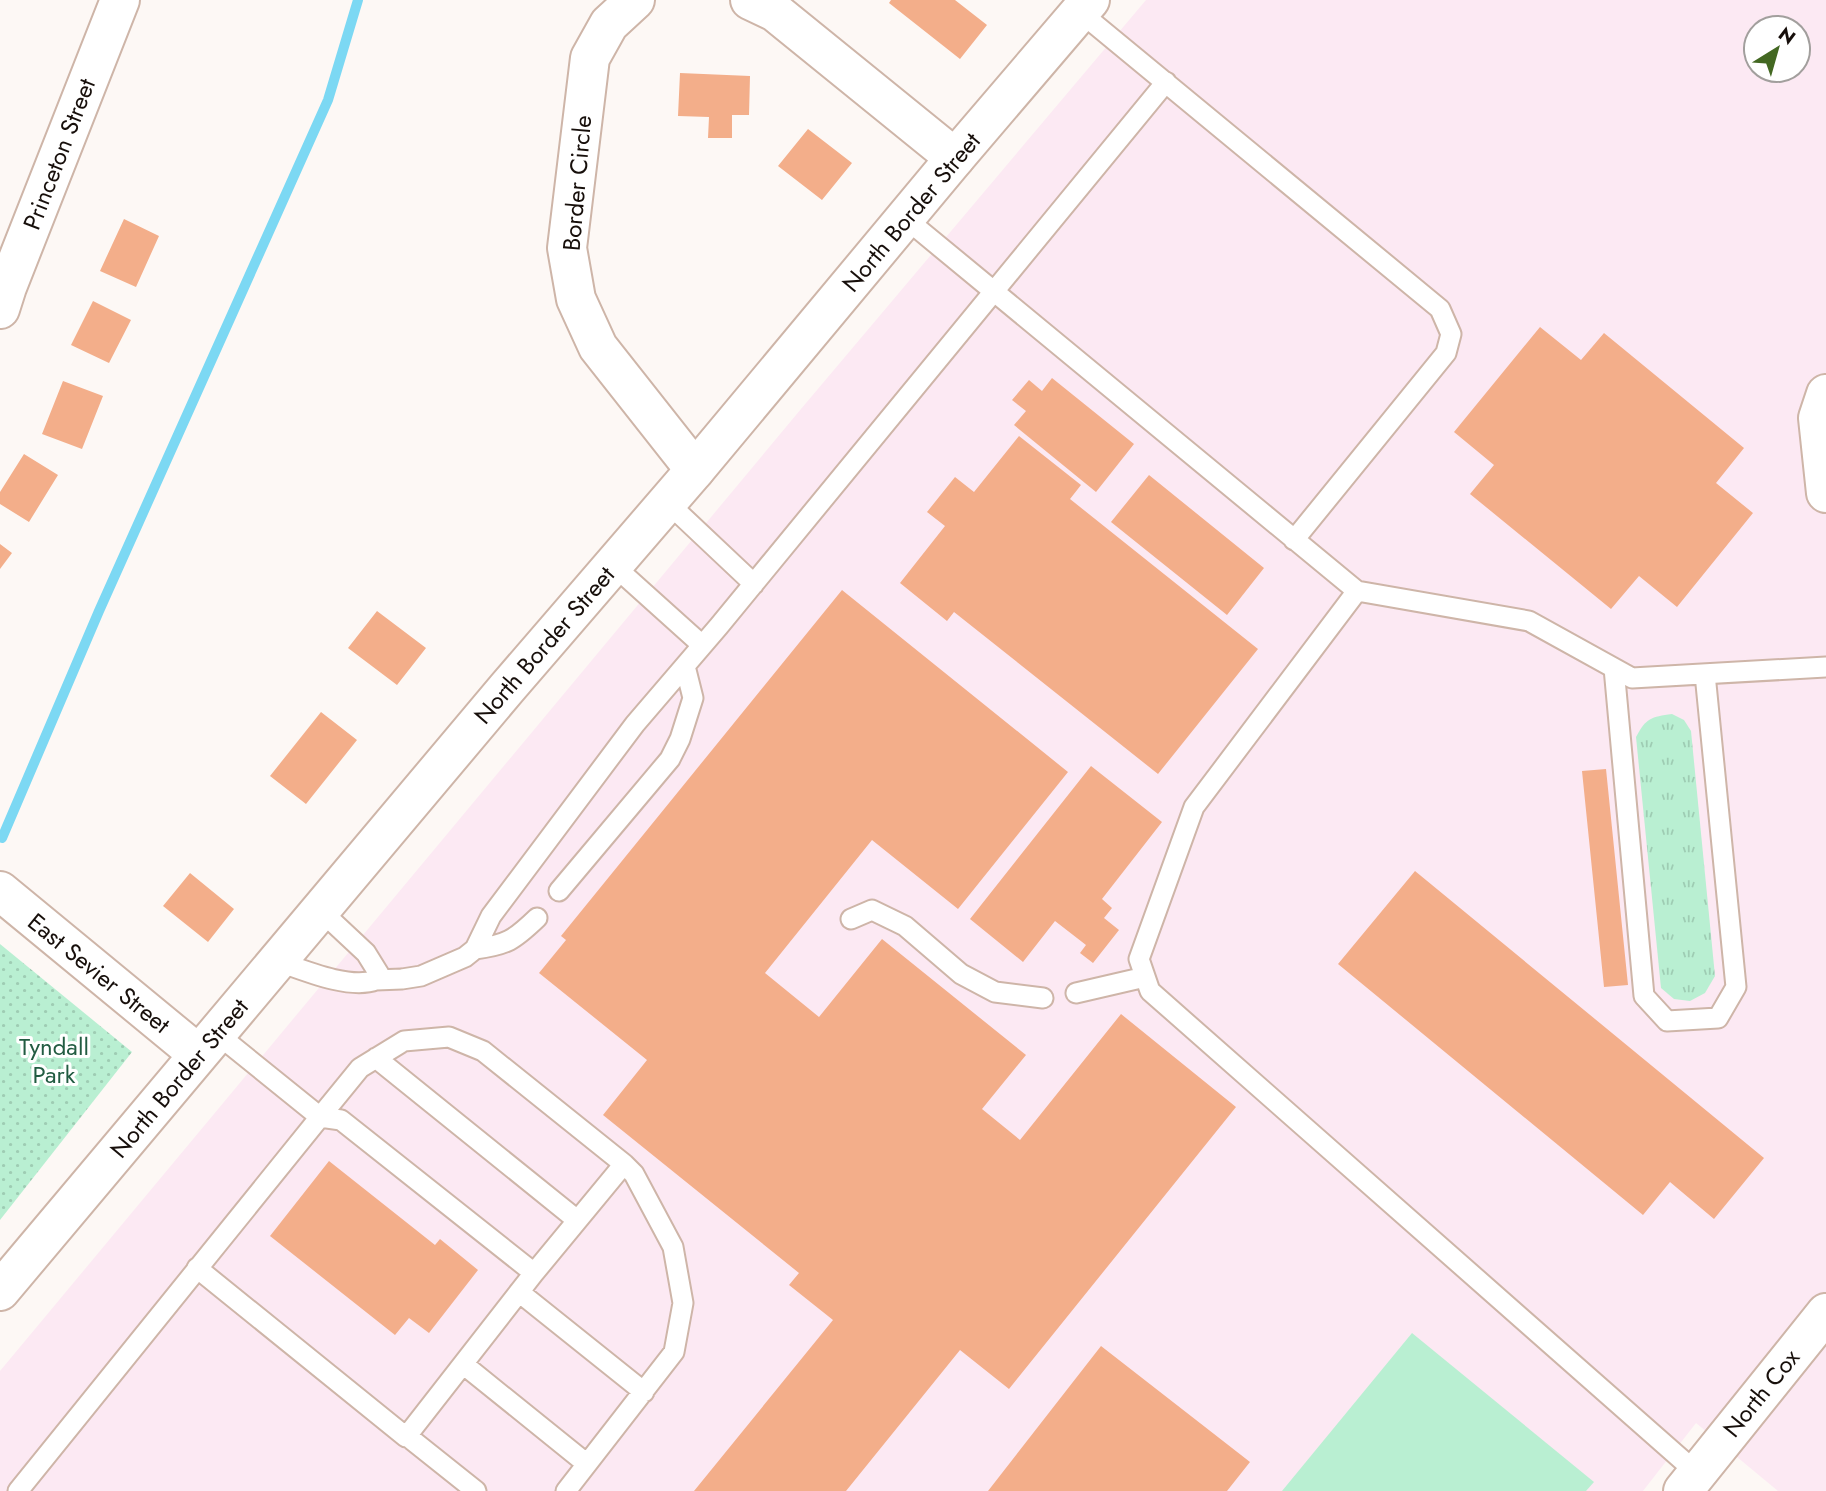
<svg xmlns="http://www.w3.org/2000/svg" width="1826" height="1491" font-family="Jost,sans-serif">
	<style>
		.education { fill: #fce9f3; fill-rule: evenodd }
		.grass { fill: url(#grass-tufts) }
		.park { fill: url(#park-dots) }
		.garden { fill: #b9efd2 }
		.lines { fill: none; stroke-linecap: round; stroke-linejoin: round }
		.stream { stroke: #7cd8f3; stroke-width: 10 }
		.building { fill: #f3ae8a }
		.service-casing { stroke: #ceb5a8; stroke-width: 23 }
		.minor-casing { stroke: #ceb5a8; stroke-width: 42 }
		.tertiary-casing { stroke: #ceb5a8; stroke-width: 42 }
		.service { stroke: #fff; stroke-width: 19 }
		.minor { stroke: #fff; stroke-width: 38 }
		.tertiary { stroke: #fff; stroke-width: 38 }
		.labels { text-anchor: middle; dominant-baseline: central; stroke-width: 6; stroke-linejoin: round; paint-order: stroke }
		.street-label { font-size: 24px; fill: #170f0b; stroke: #fff }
		.park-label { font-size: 24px; fill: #225c42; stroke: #fff }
	</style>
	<defs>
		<pattern id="grass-tufts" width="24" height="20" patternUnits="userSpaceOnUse" patternTransform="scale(1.75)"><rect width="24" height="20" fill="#b9efd2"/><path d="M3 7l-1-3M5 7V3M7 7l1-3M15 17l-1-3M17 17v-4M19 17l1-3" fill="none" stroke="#9eccb3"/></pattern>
		<pattern id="park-dots" width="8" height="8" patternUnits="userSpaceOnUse" patternTransform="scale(1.75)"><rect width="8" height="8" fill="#b9efd2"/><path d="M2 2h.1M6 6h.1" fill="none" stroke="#9eccb3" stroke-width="1.8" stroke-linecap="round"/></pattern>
	</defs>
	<rect width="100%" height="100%" fill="#fdf8f5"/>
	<path class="education" d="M1146,0H1826V1491H1778L1696,1423L1643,1491H0V1371L801,409ZM1756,28H1798V70H1756Z"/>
	<path class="grass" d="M1672,714L1684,720L1691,731L1715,976L1705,993L1690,1001L1674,999L1661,988L1636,737C1646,718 1651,717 1672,714Z"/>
	<path class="park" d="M0,944L132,1052L0,1220Z"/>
	<path class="garden" d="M1412,1333L1594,1482L1586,1491H1282Z"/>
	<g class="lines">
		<path class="stream" d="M2,838L99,611L328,100L358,0"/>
	</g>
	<path class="building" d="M891,0H955L987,25L960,59L889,3Z
		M680,73L750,76L749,115H732V138H708L709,117L678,116Z
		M808,129L852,163L822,200L778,166Z
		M124,219L159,236L136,287L100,271Z
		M93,301L131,320L109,363L71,345Z
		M1540,327L1581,360L1604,333L1744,448L1716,483L1753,513L1677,607L1639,576L1611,609L1470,494L1494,465L1454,432Z
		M1052,378L1134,444L1096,492L1014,425L1026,411L1012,400L1029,380L1042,391Z
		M63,381L103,396L82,449L42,434Z
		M1019,436L1081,485L1070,499L1258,649L1158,774L954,612L947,621L900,583L945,526L927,512L955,477L974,492Z
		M24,454L58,475L29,522L0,504V492Z
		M1149,475L1264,568L1227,615L1111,522Z
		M0,544L12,553L0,569Z
		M842,590L1068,772L958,909L872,840L765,973L819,1017L882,939L1026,1055L982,1109L1020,1140L1121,1014L1236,1107L1009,1389L960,1350L846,1491H694L833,1320L789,1285L799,1273L603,1115L647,1060L539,973L566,940L561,936Z
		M377,611L426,648L397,685L348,648Z
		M321,712L357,740L306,804L270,776Z
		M1091,766L1162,822L1102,899L1112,908L1104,918L1119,930L1093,963L1080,953L1086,945L1055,921L1023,962L970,919Z
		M1606,769L1628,985L1604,987L1582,771Z
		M1415,871L1764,1158L1714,1219L1670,1182L1643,1215L1338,964Z
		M190,873L234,909L208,942L163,906Z
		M329,1161L435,1245L440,1239L478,1270L429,1333L409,1318L395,1335L270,1236Z
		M1101,1346L1250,1462L1227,1491H988Z"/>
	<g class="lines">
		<g class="service-casing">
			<path id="service" d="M1080,12L1440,309L1451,334L1446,353L1294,540
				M905,218L1357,591L1194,807L1139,959L1150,991L1697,1473
				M667,502L754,584
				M613,565L702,645
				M1357,591L1529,621L1632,678L1826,667
				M1614,668L1644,996L1667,1021L1718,1018L1736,987L1705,674
				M559,891L670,759L680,739L693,698L685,666
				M851,919L872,910L905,926L961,974L995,992L1043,998
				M475,949C507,945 514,940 537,918
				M277,961C303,970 350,990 376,980L379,974L366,953L320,910
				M376,980L402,979L421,976L465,957L475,949L491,916L635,724L719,626L1166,82
				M1076,993L1145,977
				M376,1058L577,1220
				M320,1117L360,1068L404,1041L449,1037L483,1051L624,1164L634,1174L673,1247L683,1303L674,1352L566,1491
				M197,1268L406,1437L534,1273L341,1120L320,1117
				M534,1273L624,1164
				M519,1292L644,1392
				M463,1364L587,1464
				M407,1436L476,1491
				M18,1491L320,1117L216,1033"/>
		</g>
		<g class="minor-casing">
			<path id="minor" d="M635,0L609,24L590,58L567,248L576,299L598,347L695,470
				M750,0L775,12L955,158
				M0,309L7,287L120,0
				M1826,394L1818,418L1826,493
				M1683,1491L1826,1313"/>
		</g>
		<g class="tertiary-casing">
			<path id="tertiary" d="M0,891L198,1054
				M0,1291L507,688L695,470L955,158L1090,0"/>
		</g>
		<use href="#service" class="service"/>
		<use href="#minor" class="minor"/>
		<use href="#tertiary" class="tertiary"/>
	</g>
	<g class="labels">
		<g class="street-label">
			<text transform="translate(59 154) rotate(-69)">Princeton Street</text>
			<text transform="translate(577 183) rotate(-85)">Border Circle</text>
			<text transform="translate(911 212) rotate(-50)">North Border Street</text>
			<text transform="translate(544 645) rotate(-49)">North Border Street</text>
			<text transform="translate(99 973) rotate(39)">East Sevier Street</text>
			<text transform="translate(179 1078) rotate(-50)">North Border Street</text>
			<text transform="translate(1761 1393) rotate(-51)">North Cox</text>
		</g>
		<g class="park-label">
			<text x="54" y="1046">Tyndall<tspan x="54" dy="28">Park</tspan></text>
		</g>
	</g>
	<g transform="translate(1777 49) rotate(37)"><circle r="33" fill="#ffffff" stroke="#a29f9d" stroke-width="2"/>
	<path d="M0-5L12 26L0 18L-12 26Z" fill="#436822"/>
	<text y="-10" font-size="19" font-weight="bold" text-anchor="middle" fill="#170f0b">N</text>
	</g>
</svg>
